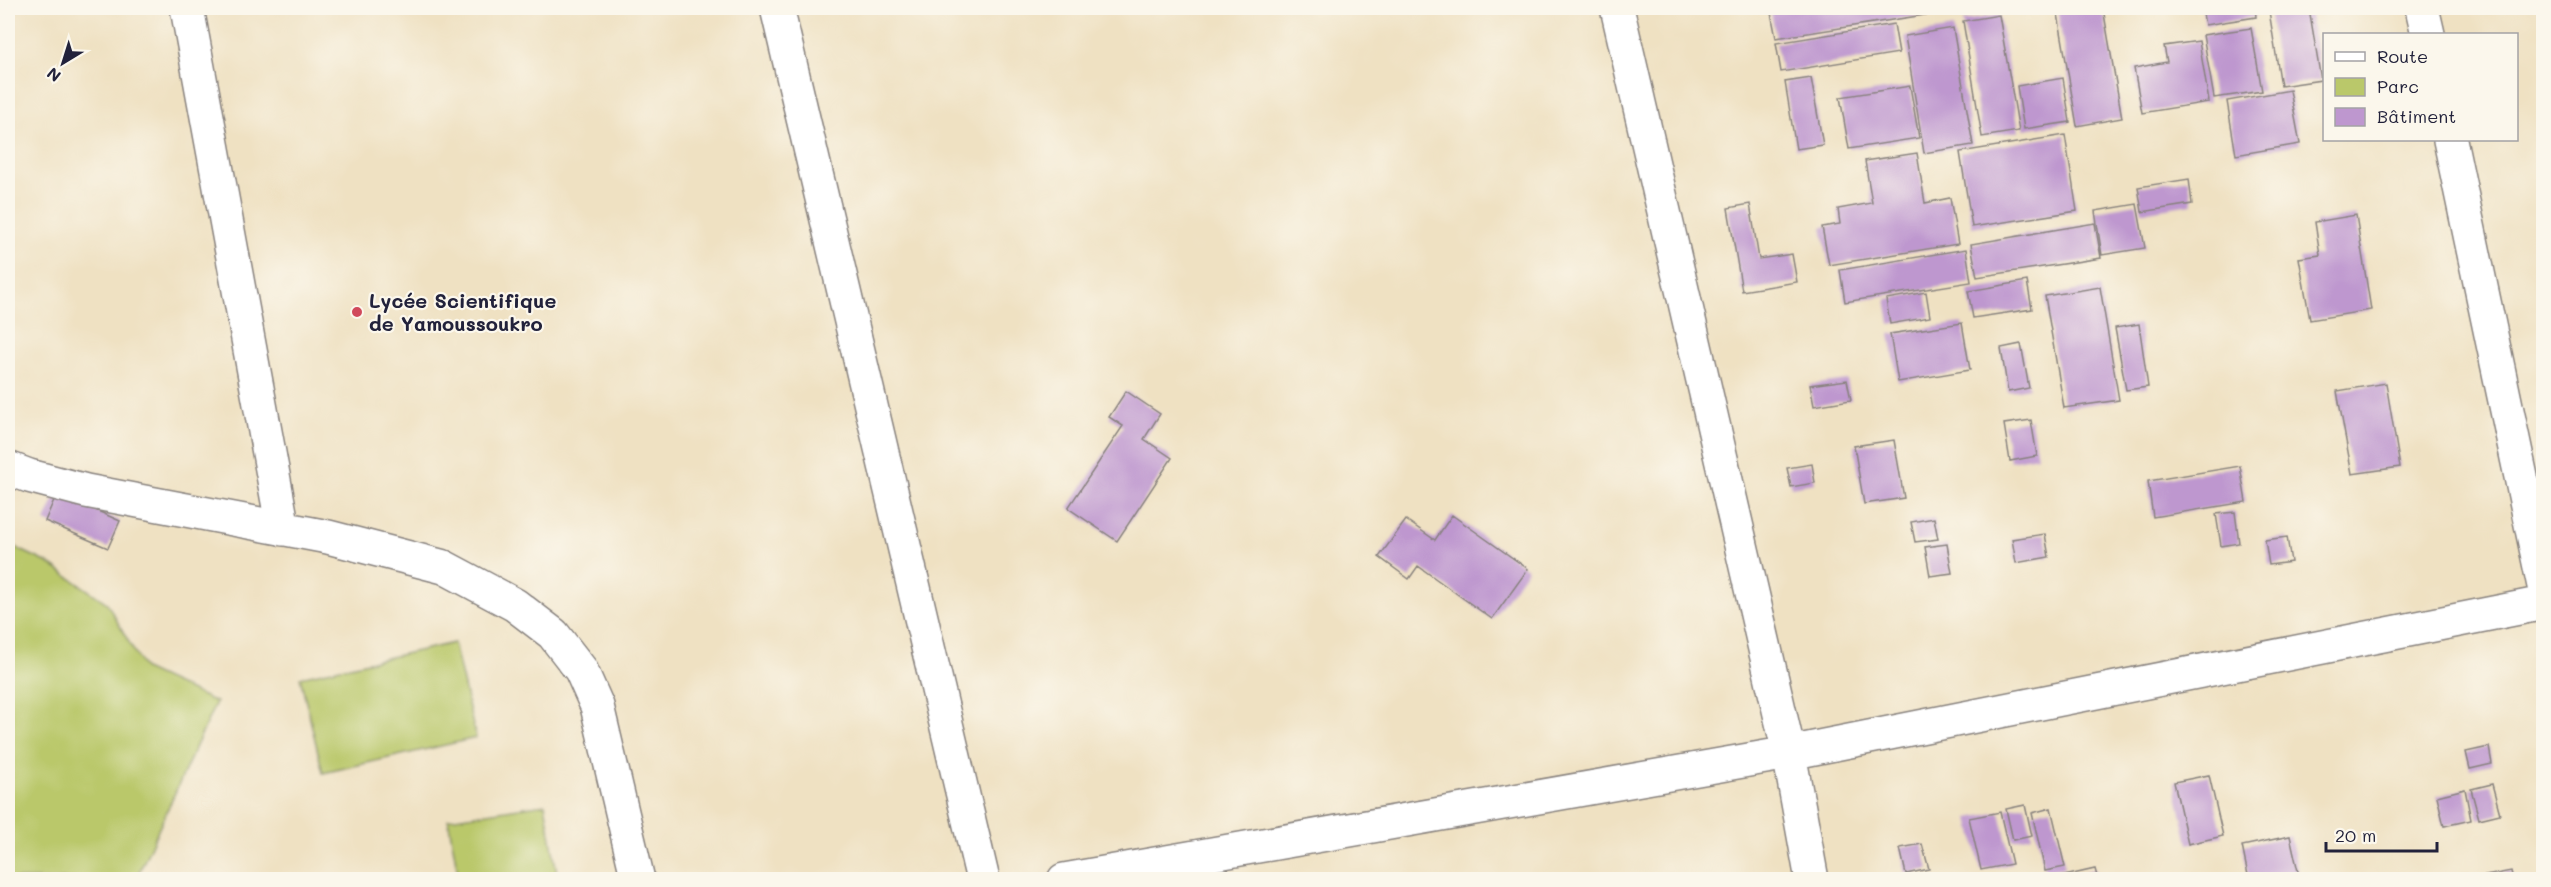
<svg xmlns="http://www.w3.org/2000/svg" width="2551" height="887" font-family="Mali,sans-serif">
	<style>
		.green { fill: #bac86a; stroke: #6e7552; stroke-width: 1.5 }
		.building { fill: #be97cf }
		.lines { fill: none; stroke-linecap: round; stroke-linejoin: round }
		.minor-casing { stroke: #88827e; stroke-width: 36 }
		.minor { stroke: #fff; stroke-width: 33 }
		.poi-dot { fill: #d1495b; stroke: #fbf7ec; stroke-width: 2 }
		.labels { text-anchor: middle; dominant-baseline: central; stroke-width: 4.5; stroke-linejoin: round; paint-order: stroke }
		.poi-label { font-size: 20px; font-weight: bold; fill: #22223b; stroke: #fbf7ec; text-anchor: start }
	</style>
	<rect width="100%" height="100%" fill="#fbf7ec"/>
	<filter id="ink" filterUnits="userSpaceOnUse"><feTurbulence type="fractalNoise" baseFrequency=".0167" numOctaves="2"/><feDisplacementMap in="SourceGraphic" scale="12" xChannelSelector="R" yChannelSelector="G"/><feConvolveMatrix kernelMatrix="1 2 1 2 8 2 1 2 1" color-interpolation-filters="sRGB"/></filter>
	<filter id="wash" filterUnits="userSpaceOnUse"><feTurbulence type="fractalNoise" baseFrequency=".008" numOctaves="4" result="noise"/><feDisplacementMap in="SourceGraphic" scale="24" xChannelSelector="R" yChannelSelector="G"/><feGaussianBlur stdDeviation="1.35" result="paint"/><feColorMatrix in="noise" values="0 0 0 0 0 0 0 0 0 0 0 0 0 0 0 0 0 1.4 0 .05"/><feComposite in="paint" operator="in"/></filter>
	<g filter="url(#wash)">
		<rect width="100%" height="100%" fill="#efe1c2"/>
		<path class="green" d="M8,544L48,563L107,603L144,669L216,702L136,879H8Z
			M454,643L476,738L323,773L300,677Z
			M545,804L558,879H459L448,819Z"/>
		<g id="blocks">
			<path class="building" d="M1770,8H1963V9L1776,38Z
				M2057,8H2103L2122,118L2077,126Z
				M2202,8H2255L2256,17L2205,25Z
				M2292,8H2309L2321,80L2281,86L2269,11Z
				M1999,15L2019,131L1982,137L1963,21Z
				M1894,24L1899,53L1781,72L1776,43Z
				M1953,28L1973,145L1924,153L1905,36Z
				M2251,28L2262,91L2214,98L2203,35Z
				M2199,41L2209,102L2142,113L2134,68L2167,62L2164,46Z
				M1811,78L1823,145L1796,149L1785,82Z
				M2063,78L2070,122L2024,129L2017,86Z
				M1910,86L1919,138L1849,149L1840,97Z
				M2290,90L2300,144L2236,155L2227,101Z
				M2065,135L2077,211L1972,227L1960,152Z
				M1917,153L1925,203L1950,198L1958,244L1829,265L1822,227L1840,224L1838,209L1872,203L1865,161Z
				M2189,179L2192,204L2142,212L2138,187Z
				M1750,204L1759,259L1792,254L1797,282L1742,291L1728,208Z
				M2137,204L2145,248L2102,255L2095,211Z
				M2356,215L2371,310L2310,320L2299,258L2320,255L2315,222Z
				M2095,223L2101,258L1977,277L1971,244Z
				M1966,249L1971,282L1845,302L1840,270Z
				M2027,281L2032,309L1973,318L1968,291Z
				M2100,287L2119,400L2064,408L2045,296Z
				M1926,292L1930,317L1890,324L1886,299Z
				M1962,323L1970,370L1898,382L1890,334Z
				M2139,324L2148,387L2126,390L2115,328Z
				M2021,344L2029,388L2008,392L2001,348Z
				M1847,380L1851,400L1814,406L1810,385Z
				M2386,383L2400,467L2352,474L2337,391Z
				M1126,391L1160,414L1144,439L1172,458L1117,541L1068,508L1123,426L1109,417Z
				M2031,420L2037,456L2010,461L2004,424Z
				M1894,440L1904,498L1864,504L1854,446Z
				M1812,464L1815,483L1791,487L1787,468Z
				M2240,466L2246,502L2153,517L2148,481Z
				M57,493L120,521L108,548L45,521Z
				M2235,512L2239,543L2221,546L2216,514Z
				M1452,515L1528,569L1492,619L1418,566L1409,579L1379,557L1406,520L1435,540Z
				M1934,518L1938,539L1915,542L1911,522Z
				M2045,534L2049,557L2016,563L2012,539Z
				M2287,537L2291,562L2269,565L2265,540Z
				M1947,544L1952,573L1930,576L1925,547Z
				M2489,747L2492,764L2470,769L2466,752Z
				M2209,775L2223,836L2188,844L2174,782Z
				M2492,784L2500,814L2479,819L2471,789Z
				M2465,789L2471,820L2444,826L2437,796Z
				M2025,805L2032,836L2013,840L2006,809Z
				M2051,808L2065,867L2045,871L2032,813Z
				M2000,812L2012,864L1981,870L1969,818Z
				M2290,836L2300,880H2249L2242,846Z
				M1922,844L1929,869L1906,874L1900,848Z
				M2095,869L2098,880H2051V879Z
				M2511,871L2513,880H2486L2485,876Z"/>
		</g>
	</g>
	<g filter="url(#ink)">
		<use href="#blocks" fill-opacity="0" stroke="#88827e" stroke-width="1.5"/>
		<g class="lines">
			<g class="minor-casing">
				<path id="minor" d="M187,8L283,529
					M777,8L983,880
					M1617,8L1789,753L1812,880
					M2422,8L2428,34
					M2450,140L2544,586
					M8,468L29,476L86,491L328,537L444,567L515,605L553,634L581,670L597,706L638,880
					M1064,880L1789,753L2544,603"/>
			</g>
			<use href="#minor" class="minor"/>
		</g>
	</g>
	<circle class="poi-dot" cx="357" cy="312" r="6"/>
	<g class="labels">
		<g class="poi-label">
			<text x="369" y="300">Lycée Scientifique<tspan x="369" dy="23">de Yamoussoukro</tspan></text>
		</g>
	</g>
	<rect width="2551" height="887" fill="none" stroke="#fbf7ec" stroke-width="30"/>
	<rect x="2323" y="33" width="195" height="108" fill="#fbf7ec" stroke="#a4a2a5" stroke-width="1.5"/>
	<rect x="2335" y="52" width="30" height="9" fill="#ffffff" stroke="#a4a2a5" stroke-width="1.5"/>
	<text x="2377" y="63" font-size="18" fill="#22223b">Route</text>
	<rect x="2335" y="78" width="30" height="18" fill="#bac86a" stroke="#a4a2a5" stroke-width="1.5"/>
	<text x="2377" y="93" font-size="18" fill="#22223b">Parc</text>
	<rect x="2335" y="108" width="30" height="18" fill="#be97cf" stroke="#a4a2a5" stroke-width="1.5"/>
	<text x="2377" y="123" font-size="18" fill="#22223b">Bâtiment</text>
	<g transform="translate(63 63) rotate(218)" stroke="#fbf7ec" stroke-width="4.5" paint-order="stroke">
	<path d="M0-4.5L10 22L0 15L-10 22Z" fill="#22223b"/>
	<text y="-9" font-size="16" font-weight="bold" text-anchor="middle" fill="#22223b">N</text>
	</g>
	<path d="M2326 842v9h111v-9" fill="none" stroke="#22223b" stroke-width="3"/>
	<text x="2335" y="842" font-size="18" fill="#22223b" stroke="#fbf7ec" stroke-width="4.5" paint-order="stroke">20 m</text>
</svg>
